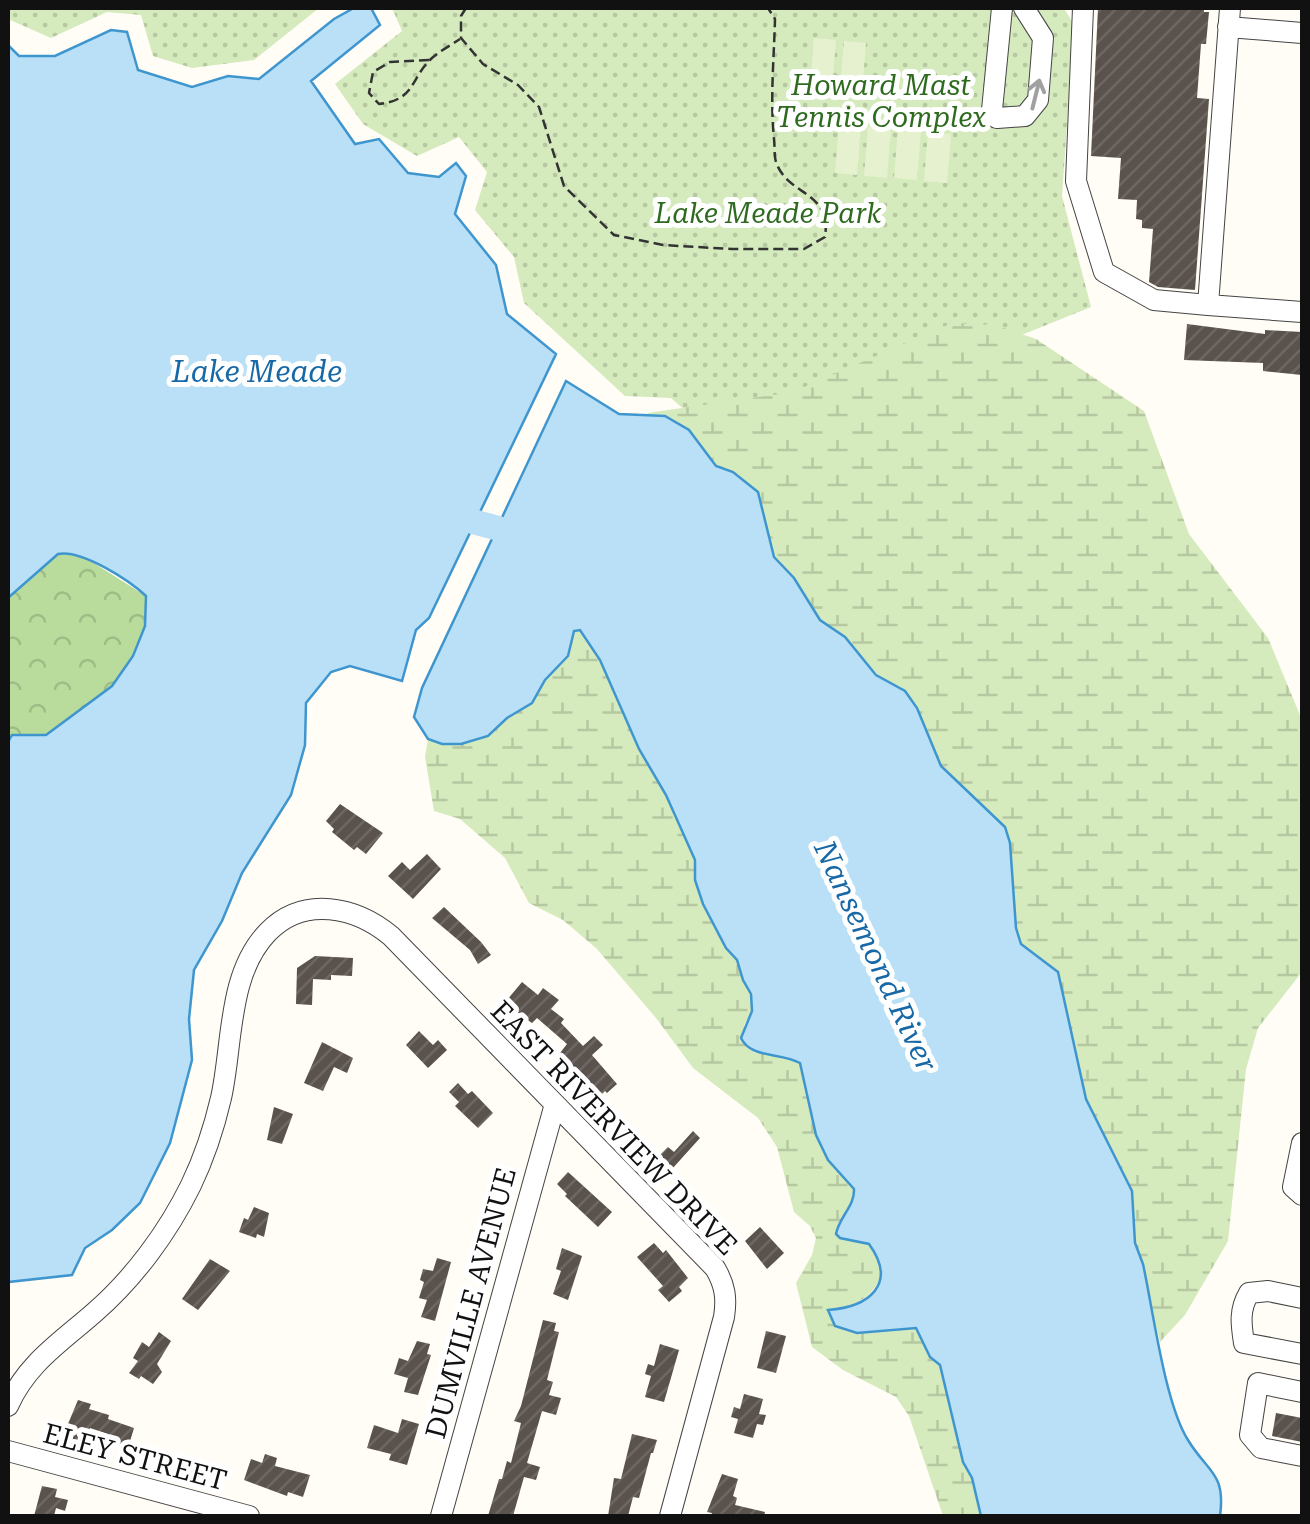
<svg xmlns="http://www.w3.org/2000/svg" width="1310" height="1524" font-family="'Roboto Serif',serif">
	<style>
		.green { fill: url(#green-dots) }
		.forest { fill: url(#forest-crowns) }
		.wetland { fill: url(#wetland-marsh) }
		.pitch { fill: #e6f2cf }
		.water { fill: #b9e0f7; stroke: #3f96cf; stroke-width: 2.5 }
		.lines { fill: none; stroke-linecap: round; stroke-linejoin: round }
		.river { stroke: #b9e0f7; stroke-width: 25 }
		.building { fill: url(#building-hatch) }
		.minor-casing { stroke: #444; stroke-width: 22 }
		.path { stroke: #333; stroke-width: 2.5; stroke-dasharray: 10 5; stroke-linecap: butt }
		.minor { stroke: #fff; stroke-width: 20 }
		.oneway { stroke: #a0a0a0 }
		.labels { text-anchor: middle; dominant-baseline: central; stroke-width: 10; stroke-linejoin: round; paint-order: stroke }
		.park-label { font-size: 28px; font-style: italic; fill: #2f6b1f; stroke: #fff }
		.street-label { font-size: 28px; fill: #111; stroke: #fff }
		.water-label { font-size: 30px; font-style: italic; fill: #1768a6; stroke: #fff }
	</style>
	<defs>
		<pattern id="green-dots" width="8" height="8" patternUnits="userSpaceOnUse" patternTransform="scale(2.5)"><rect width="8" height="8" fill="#d5ebbd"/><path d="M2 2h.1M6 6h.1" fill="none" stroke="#b6c8a1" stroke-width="1.8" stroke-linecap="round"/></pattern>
		<pattern id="forest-crowns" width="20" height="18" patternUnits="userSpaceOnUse" patternTransform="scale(2.5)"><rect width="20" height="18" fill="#b9dc9c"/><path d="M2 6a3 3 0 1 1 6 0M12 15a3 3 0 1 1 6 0" fill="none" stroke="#9ebc85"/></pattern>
		<pattern id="wetland-marsh" width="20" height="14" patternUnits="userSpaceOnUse" patternTransform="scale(2.5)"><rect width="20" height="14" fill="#d5ebbd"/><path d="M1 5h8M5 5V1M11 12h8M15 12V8" fill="none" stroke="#b6c8a1"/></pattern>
		<pattern id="building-hatch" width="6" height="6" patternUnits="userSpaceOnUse" patternTransform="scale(2.5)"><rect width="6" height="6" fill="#5a524d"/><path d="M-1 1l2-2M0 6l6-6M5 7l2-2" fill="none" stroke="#6d6662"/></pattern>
	</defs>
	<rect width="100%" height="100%" fill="#fffdf5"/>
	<path class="green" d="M8,8H319L254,60L192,68L153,56L141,15L107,12L51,38L8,19Z
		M392,8H1064L1074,25L1062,196L1091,307L732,452L671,398L625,396L524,303L514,257L475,210L487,172L459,137L417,156L363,124L335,84L402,31Z"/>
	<path class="forest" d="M65,552L81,555L146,596L145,626L133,656L112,686L46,735H12L8,742V598L58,554Z"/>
	<path class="wetland" d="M952,323L995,325L1036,339L1144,411L1189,534L1268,638L1302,720V972L1258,1028L1246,1069L1228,1241L1185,1315L1160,1342L1135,1243L1132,1191L1086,1099L1058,972L1021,944L1016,928L1010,843L1005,827L941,766L917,708L899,686L884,682L845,637L820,620L794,578L774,557L758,492L733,472L716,466L689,430L647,413L793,392Z
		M579,629L600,660L639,749L666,795L695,860V880L726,948L738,961L743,980L751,994L752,1011L744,1025L754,1053L788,1056L800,1063L813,1126L828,1160L854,1189L853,1202L838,1224L850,1240C894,1237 897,1304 828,1310L835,1326L858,1333L915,1328L930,1357L940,1365L962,1462L972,1478L981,1516H943L909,1416L896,1397L843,1370L812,1347L796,1283L812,1255L816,1238L810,1226L794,1212L777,1147L758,1118L693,1068L656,1018L597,949L563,920L529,903L505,858L460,819L434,811L425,757L428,739L442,744L496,730L507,718L532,703L545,680L568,656L574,631Z"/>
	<path class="pitch" d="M814,38L836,40L832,89L810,87Z
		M844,41L866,43L862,91L840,89Z
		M839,124L861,126L857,175L835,173Z
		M868,127L891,129L887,178L864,176Z
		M898,129L921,131L917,180L894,178Z
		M928,132L951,134L947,183L924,181Z"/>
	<path class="water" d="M354,8H371L380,25L311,81L355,144L379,139L408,173L439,177L456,163L466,176L455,214L496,265L507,314L556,354L429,618L416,630L402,681L350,666L331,672L306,703L305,745L291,795L242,873L222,921L194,970L189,1019L192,1060L170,1143L140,1203L112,1230L85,1248L72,1275L8,1282V742L12,735H46L112,686L133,656L145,626L146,596C129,580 81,549 58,554L8,598V45L19,56H55L111,30L127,32L138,70L192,87L228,76L259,79L334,19Z
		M566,381L619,414L665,416L689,430L716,466L733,472L758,492L774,557L794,578L820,620L845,637L876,675L905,691L917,708L941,766L1005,827L1010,843L1016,928L1021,944L1058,972L1086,1099L1132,1191L1135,1243L1143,1264C1153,1310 1165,1404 1188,1440C1207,1472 1226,1472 1220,1516H981L972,1478L963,1462L940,1365L930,1357L916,1328L857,1333L835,1326L828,1310C869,1307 898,1284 869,1244L840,1238L836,1234C839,1217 855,1206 854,1189L828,1160L816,1135L800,1063C781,1052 751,1059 741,1038L752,1011L751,994L743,980L737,960L726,948L703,904L695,880V860L666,795L639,749L600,660L580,630L574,631L568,656L545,680L532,703L507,718L488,736L461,744H442L428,739L414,717L422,688Z"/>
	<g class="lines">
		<path class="river" d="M444,514L497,528L525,541"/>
	</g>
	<path class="building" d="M1098,8H1204V12H1209L1206,44H1201L1197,98L1209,99L1195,290L1158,287L1149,282L1153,229L1142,228V220L1136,219L1137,200L1118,199L1121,158L1091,156Z
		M1187,324L1265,334V330L1302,332V375L1263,371V363L1184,360Z
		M340,804L383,833L366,854L357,847L354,850L332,832L334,829L326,821Z
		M427,854L441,869L413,899L388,876L402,862L410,870Z
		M444,907L481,942L491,955L478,964L470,950L432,918Z
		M315,956L353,958L352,976L331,975V980L313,979L312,1005L296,1004L297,968Z
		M522,982L538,995L543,988L559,1000L551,1009L564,1019L561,1023L583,1046L594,1036L603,1045L592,1055L617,1084L607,1093L605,1091L599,1097L560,1053L567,1044L537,1018L532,1023L520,1015L507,1000Z
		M419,1031L433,1045L438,1040L447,1050L428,1068L406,1045Z
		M322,1042L353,1058L347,1073L334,1067L323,1091L304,1083Z
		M458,1083L468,1094L472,1091L493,1113L478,1128L455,1106L459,1102L449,1092Z
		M274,1107L293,1114L282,1144L267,1140Z
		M693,1131L700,1138L672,1169L660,1155L668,1147L674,1152Z
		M568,1172L612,1212L598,1227L565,1196L567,1194L557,1184Z
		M254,1207L269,1213L264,1237L257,1234L256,1238L239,1232L244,1218L248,1220Z
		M760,1227L784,1253L767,1269L745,1241Z
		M654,1243L663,1253L666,1250L688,1278L679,1287L682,1291L669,1302L658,1290L663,1286L637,1257Z
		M562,1248L582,1256L568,1300L553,1294L561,1271L556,1269Z
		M437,1258L451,1262L435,1321L421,1317L427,1300L419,1298L424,1282L420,1280L423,1269L433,1271Z
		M210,1259L230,1271L198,1310L182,1299Z
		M543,1320L556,1323L554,1331L559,1332L547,1380L553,1382L549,1395L561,1398L556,1415L542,1411L527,1463L540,1467L536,1480L524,1477L513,1516H488L499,1479H502L507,1461L511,1463L521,1423L514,1421L521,1406Z
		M766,1331L786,1336L776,1373L757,1368Z
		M159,1332L171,1341L157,1364L162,1372L153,1384L141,1376L139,1379L129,1373L138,1361L133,1358L142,1342L149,1347Z
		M417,1341L430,1344L427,1354L431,1355L418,1395L404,1392L408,1378L394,1374L399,1358L408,1361Z
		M660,1344L679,1350L664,1402L645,1397L651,1376L645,1374L648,1364L654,1366Z
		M744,1394L763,1399L759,1414L766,1415L763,1425L757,1424L753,1438L734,1433L738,1419L731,1417L734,1407L740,1409Z
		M78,1400L91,1404L89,1409L109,1415L108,1419L134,1428L128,1448L112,1443L114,1436L90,1428L83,1451L64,1445L68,1432L65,1431Z
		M1276,1413L1302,1418V1442L1272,1436Z
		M402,1419L419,1424L407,1465L389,1460L391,1454L367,1448L374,1425L398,1433Z
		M632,1434L657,1440L653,1453H651L639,1498L633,1497L628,1516H608L614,1478L621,1479Z
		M265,1454L277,1458L275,1466L310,1475L303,1497L288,1492L287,1496L244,1480L251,1459L262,1463Z
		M722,1474L738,1479L733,1496L737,1498L735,1505L765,1512L764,1516H711L712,1513L707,1512Z
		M42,1486L57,1489L55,1497L68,1500L65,1511L56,1508L54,1516H34Z"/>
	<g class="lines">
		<g class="minor-casing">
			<path id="minor" d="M1002,8L992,110L997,118L1025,116L1038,100L1043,38L1024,8
				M1083,8L1076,181L1104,272L1154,300L1208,305
				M1230,8L1208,305L1302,312
				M1228,27L1302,33
				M1302,1143L1293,1187L1302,1195
				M1302,1298L1268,1291L1249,1293C1239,1310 1241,1324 1244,1343L1302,1354
				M1302,1392L1258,1383L1250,1435L1261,1448L1302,1456
				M8,1406C27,1363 61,1342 95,1312C134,1278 168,1232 191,1185C204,1158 214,1128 221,1098C233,1045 227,974 268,932C304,895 356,907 391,936L715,1268C725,1285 727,1298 724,1317L670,1516
				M8,1451L249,1516
				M441,1516L555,1104"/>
		</g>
		<path class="path" d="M466,8L461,16V38L483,64L518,85L539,107L564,186L614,235L663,245L732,249H804L825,237C832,190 788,197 776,162C774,156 775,146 774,139C770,98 774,59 775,19L768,8
			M429,60L390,62L373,72L369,93L379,104C416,100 410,78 432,58C440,51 451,45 460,39"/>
		<use href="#minor" class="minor"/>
	</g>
	<defs><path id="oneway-shaft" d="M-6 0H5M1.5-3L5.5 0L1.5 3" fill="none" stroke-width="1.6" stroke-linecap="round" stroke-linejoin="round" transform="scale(2.5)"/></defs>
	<use class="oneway" href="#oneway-shaft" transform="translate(1036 94) rotate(-76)"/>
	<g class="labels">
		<g class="park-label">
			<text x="881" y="85">Howard Mast<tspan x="881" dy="32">Tennis Complex</tspan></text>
			<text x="768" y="213">Lake Meade Park</text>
		</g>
		<g class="street-label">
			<text transform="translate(614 1128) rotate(46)">EAST RIVERVIEW DRIVE</text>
			<text transform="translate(471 1303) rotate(-75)">DUMVILLE AVENUE</text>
			<text transform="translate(135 1457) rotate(15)">ELEY STREET</text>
		</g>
		<g class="water-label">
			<text x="257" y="371">Lake Meade</text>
			<text transform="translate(876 956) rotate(65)">Nansemond River</text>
		</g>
	</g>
	<rect width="1310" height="1524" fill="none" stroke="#111111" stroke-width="20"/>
</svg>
